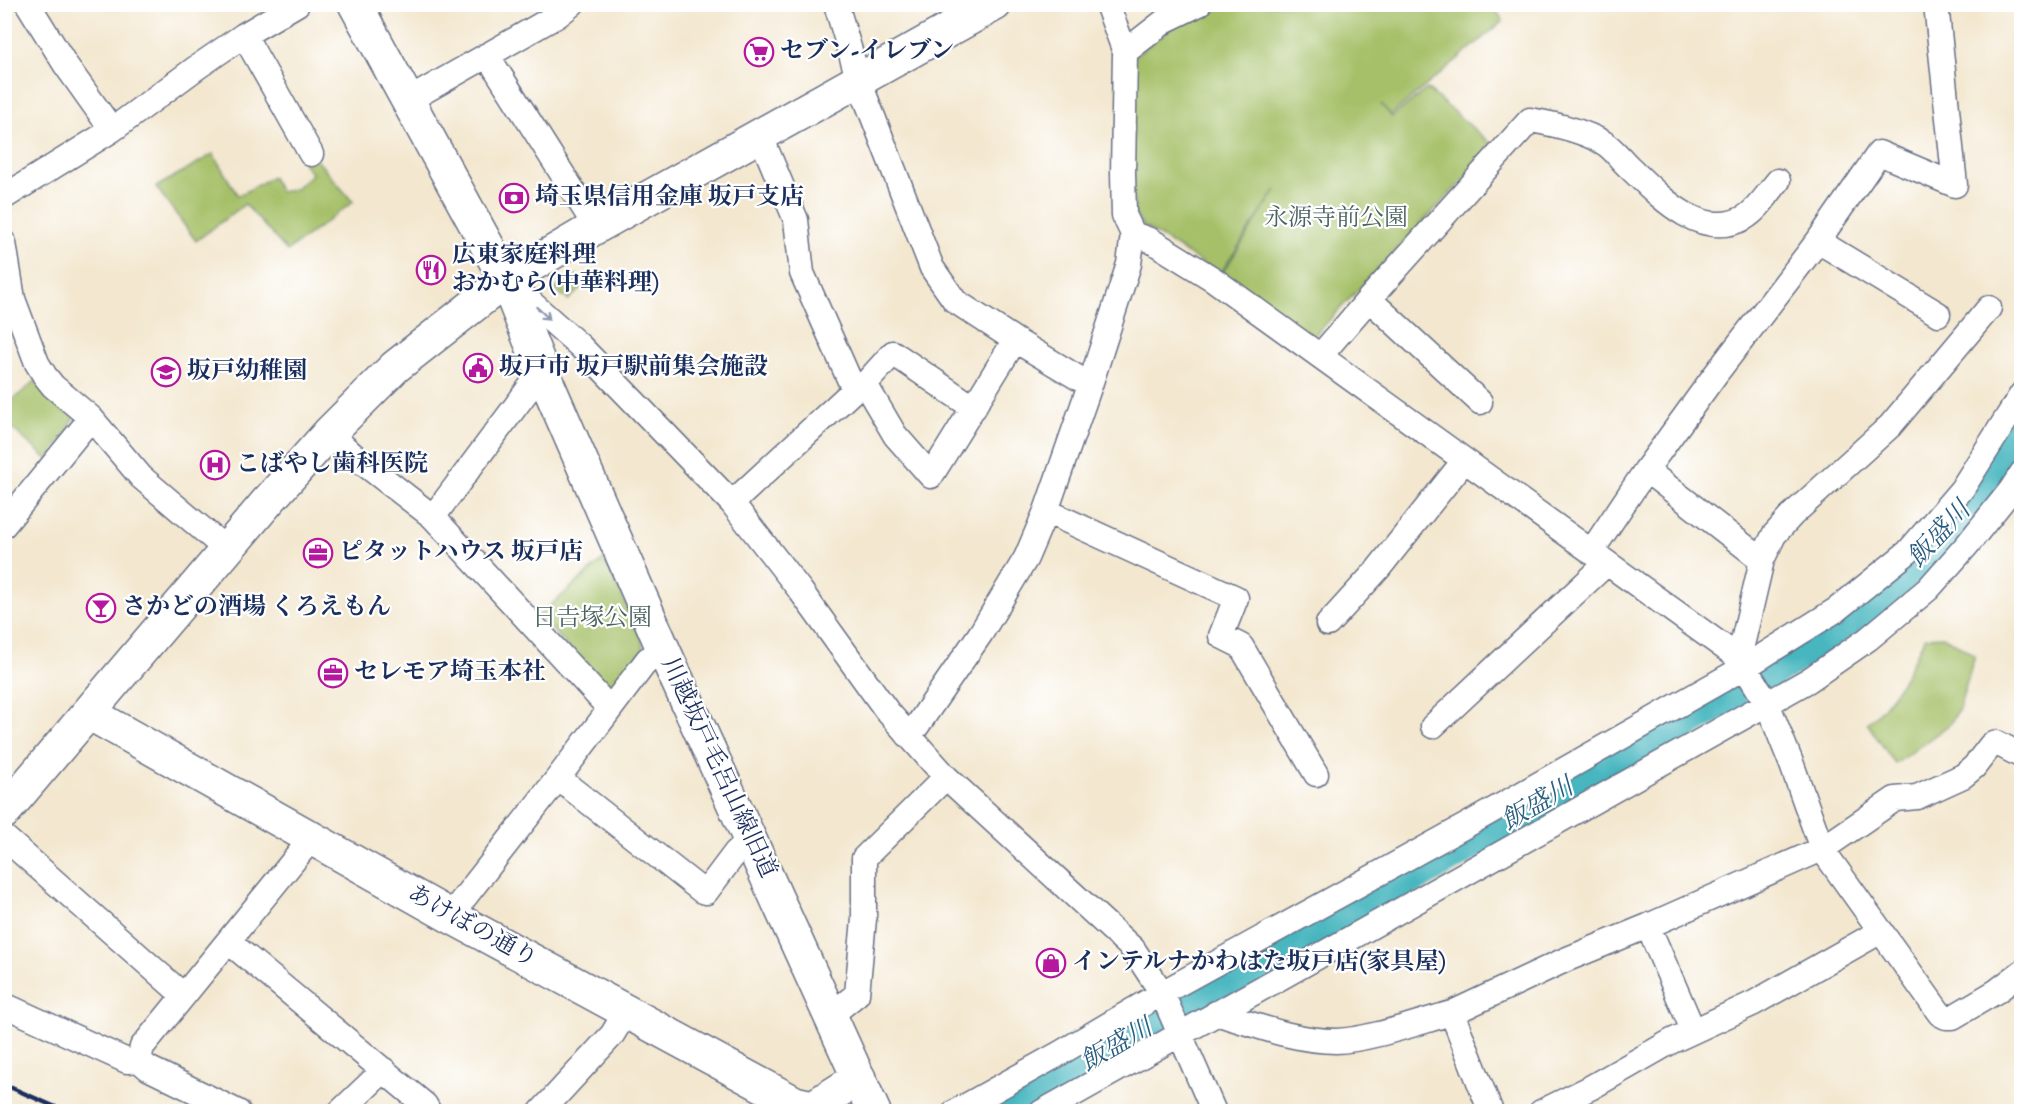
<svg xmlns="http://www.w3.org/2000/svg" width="2026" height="1116" font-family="'Sorts Mill Goudy','Noto Serif JP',serif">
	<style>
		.green { fill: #a5c067; stroke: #607862; stroke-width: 1.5 }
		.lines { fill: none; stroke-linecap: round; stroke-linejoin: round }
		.river { stroke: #47b6bf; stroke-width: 38 }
		.street-casing { stroke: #676f86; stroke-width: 27 }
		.secondary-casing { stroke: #676f86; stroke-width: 36 }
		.street { stroke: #fff; stroke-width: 24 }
		.secondary { stroke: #fff; stroke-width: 33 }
		.rail { stroke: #1b2f5e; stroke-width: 4.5 }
		.oneway { stroke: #8d97ae }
		.labels { text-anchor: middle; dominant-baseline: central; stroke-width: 4.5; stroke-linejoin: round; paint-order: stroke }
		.poi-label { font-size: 24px; font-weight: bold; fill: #1b2f5e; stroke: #fff; text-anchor: start }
		.park-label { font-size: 24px; fill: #4b6261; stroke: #fff }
		.street-label { font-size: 24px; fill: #1b2f5e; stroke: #fff }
		.water-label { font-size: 26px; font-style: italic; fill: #2a5e80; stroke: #fff }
	</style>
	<rect width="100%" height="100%" fill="#fff"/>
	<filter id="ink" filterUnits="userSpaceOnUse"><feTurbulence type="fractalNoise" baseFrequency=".0167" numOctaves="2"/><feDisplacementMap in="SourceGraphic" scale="12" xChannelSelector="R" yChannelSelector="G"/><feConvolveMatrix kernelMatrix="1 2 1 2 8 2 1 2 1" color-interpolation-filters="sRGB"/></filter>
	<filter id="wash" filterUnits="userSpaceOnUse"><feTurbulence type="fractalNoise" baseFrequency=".008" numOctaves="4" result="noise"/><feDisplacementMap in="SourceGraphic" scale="24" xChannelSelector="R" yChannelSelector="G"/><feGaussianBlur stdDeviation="1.35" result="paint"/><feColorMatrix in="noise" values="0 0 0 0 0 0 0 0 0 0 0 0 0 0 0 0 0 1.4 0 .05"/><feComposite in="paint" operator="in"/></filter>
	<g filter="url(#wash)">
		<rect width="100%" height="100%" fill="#f3e7cf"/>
		<path class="green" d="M1212,5H1493L1503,21L1391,115L1381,104L1392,117L1427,89L1495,147L1312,338L1221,275L1276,190L1220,274L1143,226L1134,213L1132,58L1178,23Z
			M213,154L238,196L272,177L280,192L295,189L312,174L304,164L316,159L353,202L287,251L245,204L196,241L156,187Z
			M577,275L584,286L568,300L555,289Z
			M38,379L75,415L65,435L48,460L5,422V406Z
			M604,559L642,639L643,650L613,687L606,689L539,615Z
			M1943,636L1975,655L1959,709L1949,725L1895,764L1867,723C1892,704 1911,665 1925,637Z"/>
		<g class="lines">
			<path class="river" d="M1002,1112C1156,1023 1310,933 1465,845C1530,809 1595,772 1660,735C1799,656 1939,574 2022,431"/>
		</g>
	</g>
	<g filter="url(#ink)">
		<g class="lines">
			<g class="street-casing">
				<path id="street" d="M28,4L65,64L112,130
					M836,4L859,81L932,268L955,301L1015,340L1090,385
					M244,35L311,154
					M1125,52L1166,20L1199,4
					M487,55L596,227
					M407,101L558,15L572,4
					M761,137L796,220L802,273L854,390
					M4,197L112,130L196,68L244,35L297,4
					M1133,234L1150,240L1213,279L1739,658L1767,703L1792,765L1822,849L1940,1014L1946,1017H1953L1997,991L2022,972
					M1818,241L1938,314
					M4,243L13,299L37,363L45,376L53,386L91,418L141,477L227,550
					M510,284L580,346L732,503L800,590L887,711L946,777L1133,949L1162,993L1214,1112
					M1369,299L1480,402
					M1320,356L1369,299L1530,120C1554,124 1582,130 1604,143C1614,149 1621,160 1630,168C1658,195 1700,241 1744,218C1758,210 1768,193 1778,181
					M865,384L895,435L931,476L1015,340
					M329,433L353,455L433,517L610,709
					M1646,470L1762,560
					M732,503L854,390L865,384L893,353L974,408
					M1046,511L1236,598L1221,636L1241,646L1316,774
					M433,517L542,371
					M4,525L91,418
					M1591,552L1646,470L1715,375L1818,241L1879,153L1955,185L1936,4
					M1328,624L1378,569L1464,461
					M1739,658L1762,560L1774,535L1793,514L1890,426L1989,308
					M1433,726L1606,564
					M908,735L917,726L981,633L1026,558L1046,511L1090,385L1129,264L1133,234L1124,215L1123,173L1125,52L1107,4
					M558,778L702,891L706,892L736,852L754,846
					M4,837L183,995
					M450,916L558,778L648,659L664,651
					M1648,926L1693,1030
					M229,942L425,1105L429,1112
					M4,1005L127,1061L139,1060L148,1068L238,1112
					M1216,1013C1255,1025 1295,1041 1336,1041C1369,1040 1419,1022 1452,1013
					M831,1015L857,994L864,919V858L946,777
					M139,1060L142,1047L312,838
					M340,1112L384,1070
					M541,1112L612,1035L626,1012
					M955,1112L1057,1055L1162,993L1467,825L1745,667L1836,610L1908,552L1962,489L2022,394
					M1042,1112L1809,680L1868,639L1928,589L1967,545L2011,490L2022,473
					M1491,1112L1452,1013L1565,960L1648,926L1822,849L1895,799L1917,797L1963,776L1974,767L1991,745L1997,743L2022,756
					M1541,1112L1590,1088L1672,1041L1754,1003L1881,931"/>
			</g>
			<g class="secondary-casing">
				<path id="secondary" d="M355,4L506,280L542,371L664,651L874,1112
					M89,713L450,916L795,1103L813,1107L859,1078
					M4,812L268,501L329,433L395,367L506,280L596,227L995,4"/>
			</g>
			<use href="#street" class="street"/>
			<use href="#secondary" class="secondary"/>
			<path class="rail" d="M12,1088L67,1112"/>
		</g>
		<defs><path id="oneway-shaft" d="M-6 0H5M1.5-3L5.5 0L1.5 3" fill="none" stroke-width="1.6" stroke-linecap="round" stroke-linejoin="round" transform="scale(1.5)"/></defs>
		<use class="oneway" href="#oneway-shaft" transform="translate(543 313) rotate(42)"/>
	</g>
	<defs>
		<g id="supermarket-ring" transform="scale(1.5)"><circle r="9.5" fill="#fff" stroke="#b5179e" stroke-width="1.5"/><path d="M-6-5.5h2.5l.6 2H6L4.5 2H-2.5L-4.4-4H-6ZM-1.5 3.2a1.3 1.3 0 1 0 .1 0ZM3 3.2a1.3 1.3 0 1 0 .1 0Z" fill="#b5179e"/></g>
		<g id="bank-ring" transform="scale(1.5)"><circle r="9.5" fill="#fff" stroke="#b5179e" stroke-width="1.5"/><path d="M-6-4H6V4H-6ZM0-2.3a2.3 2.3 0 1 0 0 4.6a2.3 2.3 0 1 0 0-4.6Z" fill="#b5179e"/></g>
		<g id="restaurant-ring" transform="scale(1.5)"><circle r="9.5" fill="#fff" stroke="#b5179e" stroke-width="1.5"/><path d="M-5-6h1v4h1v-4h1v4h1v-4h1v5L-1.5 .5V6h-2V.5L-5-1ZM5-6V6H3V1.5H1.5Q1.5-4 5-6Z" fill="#b5179e"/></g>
		<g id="civic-ring" transform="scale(1.5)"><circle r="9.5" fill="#fff" stroke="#b5179e" stroke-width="1.5"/><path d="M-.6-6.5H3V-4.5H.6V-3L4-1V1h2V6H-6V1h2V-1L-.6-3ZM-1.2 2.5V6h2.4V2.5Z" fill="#b5179e"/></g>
		<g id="school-ring" transform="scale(1.5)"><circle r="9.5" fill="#fff" stroke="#b5179e" stroke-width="1.5"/><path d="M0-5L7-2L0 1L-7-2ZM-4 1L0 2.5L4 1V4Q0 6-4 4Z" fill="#b5179e"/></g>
		<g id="hospital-ring" transform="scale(1.5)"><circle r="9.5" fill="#fff" stroke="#b5179e" stroke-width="1.5"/><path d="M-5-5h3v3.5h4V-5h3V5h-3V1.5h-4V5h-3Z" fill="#b5179e"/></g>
		<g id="office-ring" transform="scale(1.5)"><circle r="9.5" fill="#fff" stroke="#b5179e" stroke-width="1.5"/><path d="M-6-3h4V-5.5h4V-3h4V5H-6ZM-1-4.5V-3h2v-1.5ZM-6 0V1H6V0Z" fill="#b5179e"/></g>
		<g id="bar-ring" transform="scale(1.5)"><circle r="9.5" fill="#fff" stroke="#b5179e" stroke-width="1.5"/><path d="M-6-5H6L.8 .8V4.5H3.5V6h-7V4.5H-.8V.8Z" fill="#b5179e"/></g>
		<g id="shop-ring" transform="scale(1.5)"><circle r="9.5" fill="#fff" stroke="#b5179e" stroke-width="1.5"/><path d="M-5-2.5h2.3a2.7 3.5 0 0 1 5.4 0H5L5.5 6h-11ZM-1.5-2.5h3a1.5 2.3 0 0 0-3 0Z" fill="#b5179e"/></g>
	</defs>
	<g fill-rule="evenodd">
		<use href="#supermarket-ring" x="759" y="52"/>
		<use href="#bank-ring" x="514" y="198"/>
		<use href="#restaurant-ring" x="431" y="270"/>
		<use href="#civic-ring" x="478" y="368"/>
		<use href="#school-ring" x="166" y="372"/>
		<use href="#hospital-ring" x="215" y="465"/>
		<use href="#office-ring" x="318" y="553"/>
		<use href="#bar-ring" x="101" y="608"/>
		<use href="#office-ring" x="333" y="673"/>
		<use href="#shop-ring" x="1051" y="963"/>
	</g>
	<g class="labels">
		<g class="poi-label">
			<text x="780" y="52">セブン-イレブン</text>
			<text x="535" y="198">埼玉県信用金庫 坂戸支店</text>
			<text x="452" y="256">広東家庭料理<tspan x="452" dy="28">おかむら(中華料理)</tspan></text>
			<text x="499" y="368">坂戸市 坂戸駅前集会施設</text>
			<text x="187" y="372">坂戸幼稚園</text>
			<text x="236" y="465">こばやし歯科医院</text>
			<text x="339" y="553">ピタットハウス 坂戸店</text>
			<text x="122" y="608">さかどの酒場 くろえもん</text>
			<text x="354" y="673">セレモア埼玉本社</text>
			<text x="1072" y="963">インテルナかわはた坂戸店(家具屋)</text>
		</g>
		<g class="park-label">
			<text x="1336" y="219">永源寺前公園</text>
			<text x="592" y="619">日𠮷塚公園</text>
		</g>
		<g class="street-label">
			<text transform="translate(718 768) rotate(65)">川越坂戸毛呂山線旧道</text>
			<text transform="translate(472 927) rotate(29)">あけぼの通り</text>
		</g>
		<g class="water-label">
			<text transform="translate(1940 535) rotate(-47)">飯盛川</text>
			<text transform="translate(1538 805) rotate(-30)">飯盛川</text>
			<text transform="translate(1117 1046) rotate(-30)">飯盛川</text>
		</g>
	</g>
	<rect width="2026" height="1116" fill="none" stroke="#fff" stroke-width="24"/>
</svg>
